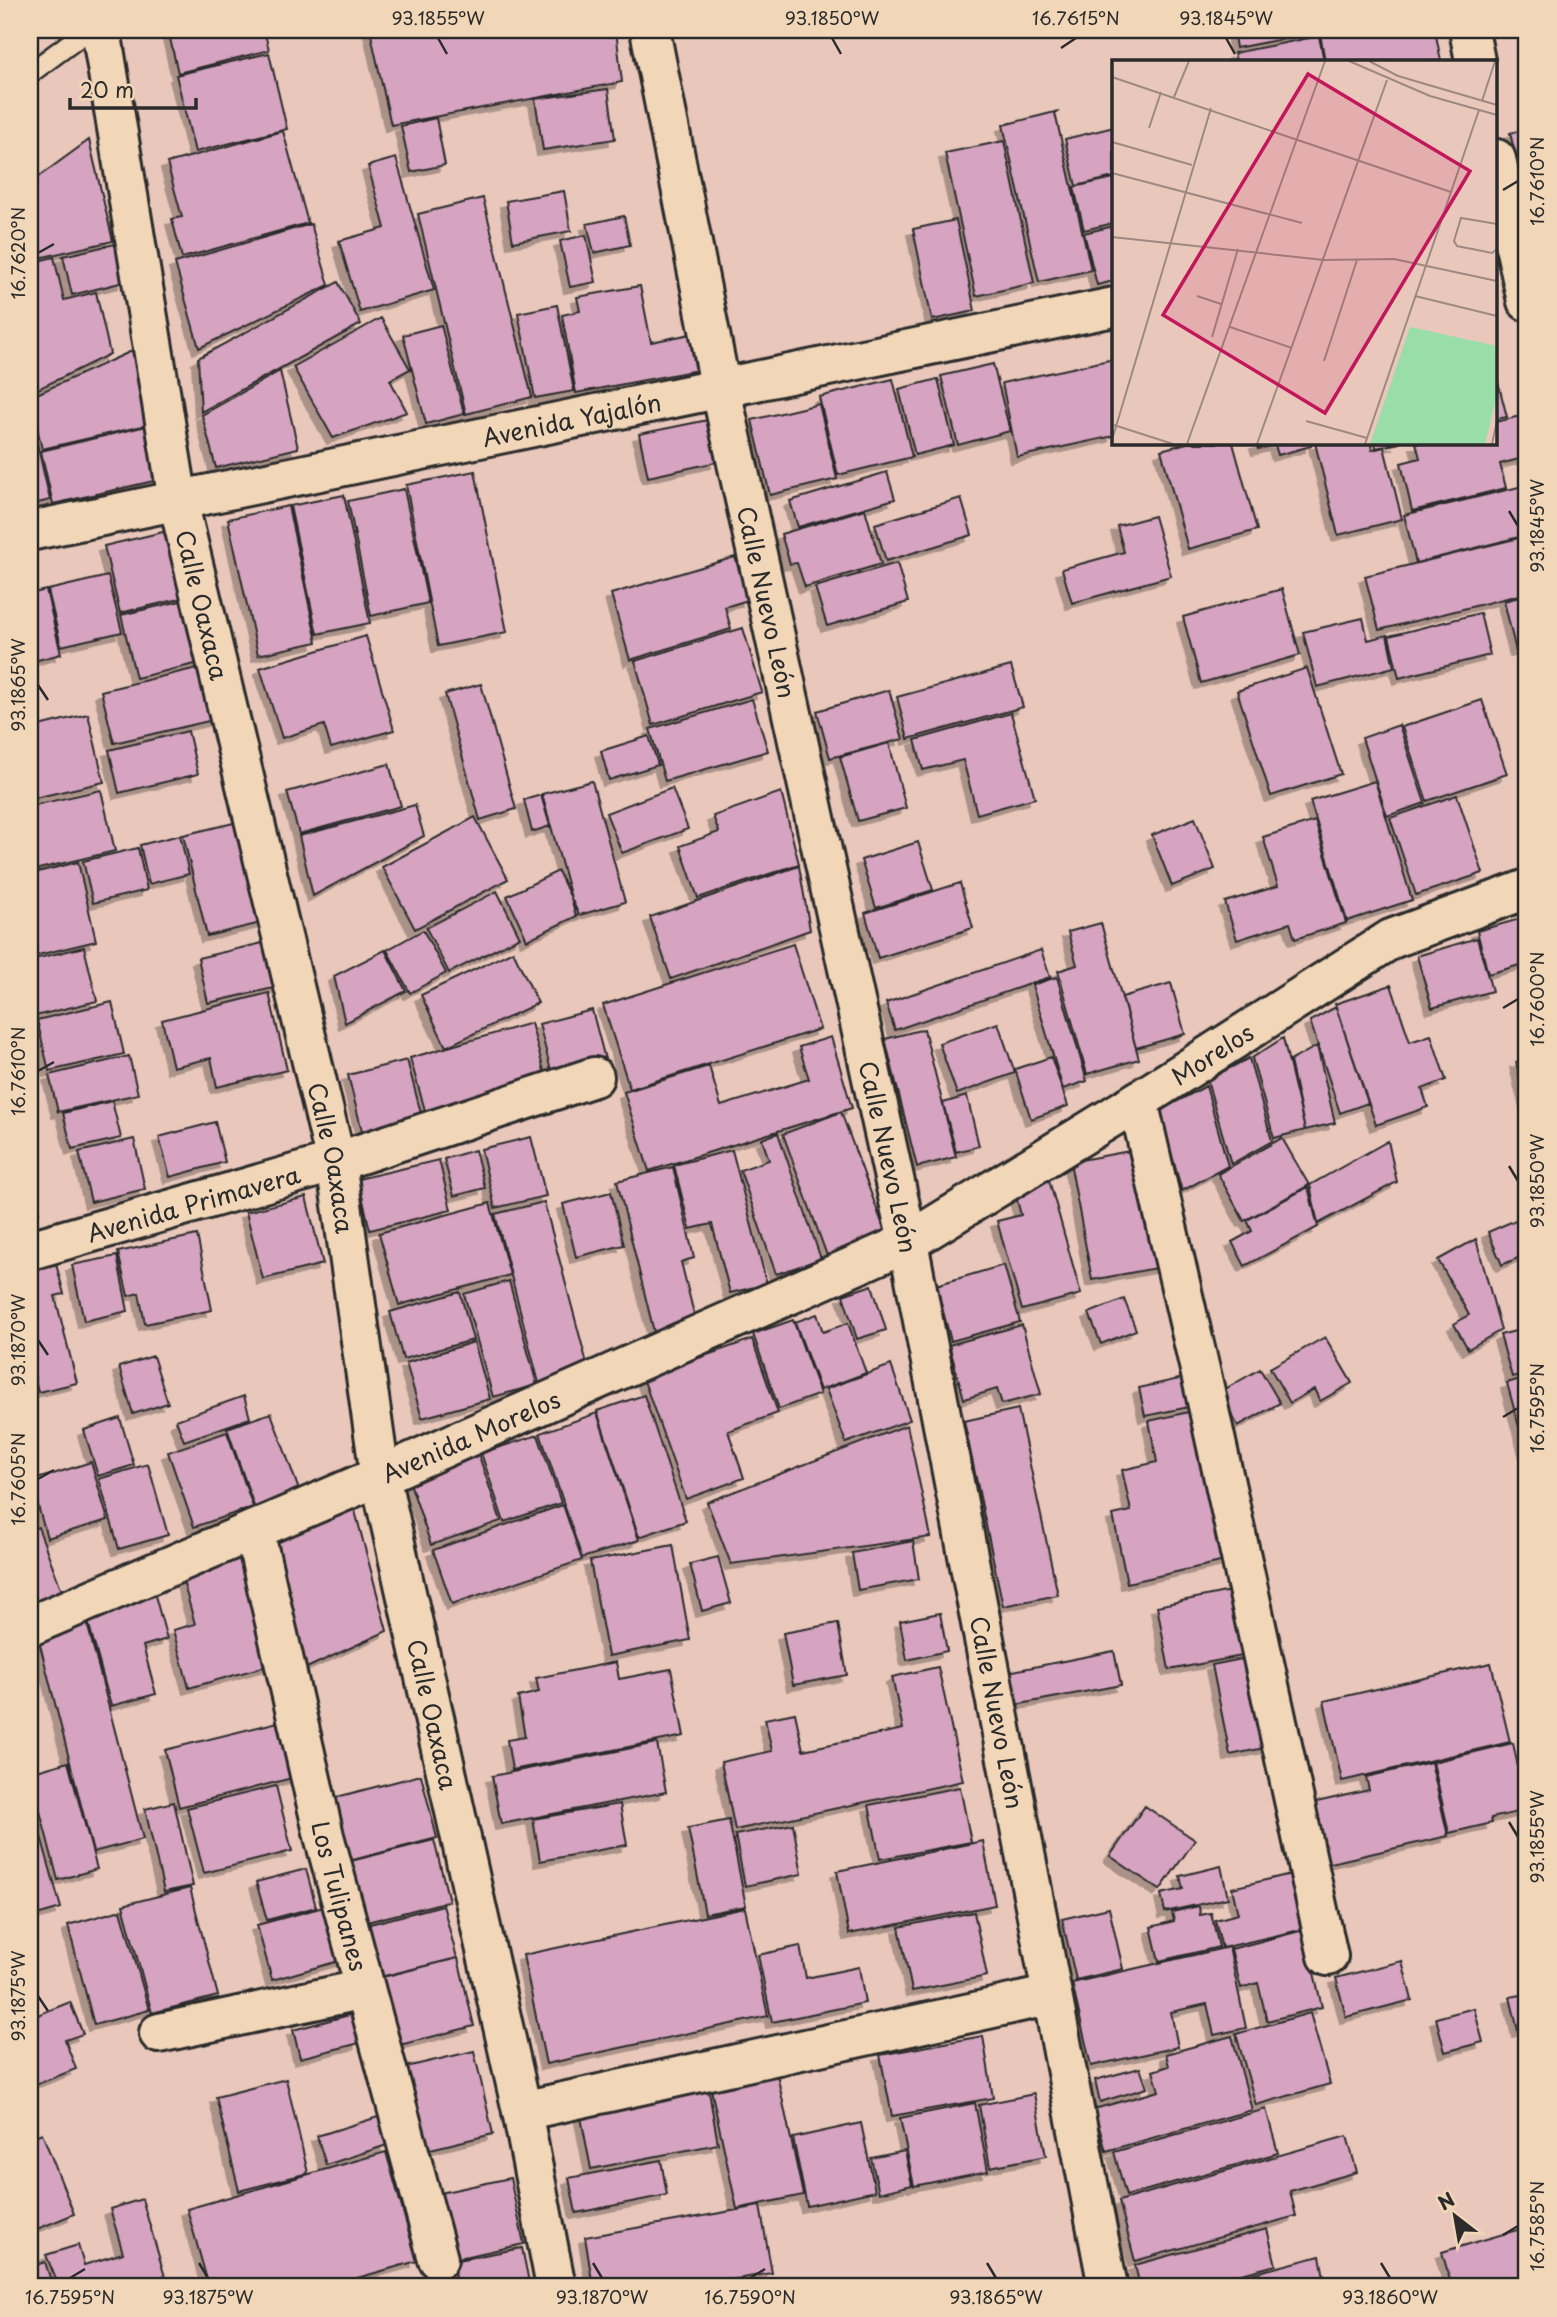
<svg xmlns="http://www.w3.org/2000/svg" width="1557" height="2317" font-family="'Playpen Sans',sans-serif">
	<style>
		.building { fill: #d6a4c1; stroke: #2b2b2b; stroke-width: 2; filter: url(#shadow) }
		.lines { fill: none; stroke-linecap: round; stroke-linejoin: round }
		.service-casing { stroke: #2b2b2b; stroke-width: 24 }
		.minor-casing { stroke: #2b2b2b; stroke-width: 44 }
		.service { stroke: #f1d7b8; stroke-width: 19 }
		.minor { stroke: #f1d7b8; stroke-width: 38 }
		.ticks { fill: none; stroke: #2b2b2b; stroke-width: 2.5 }
		.labels { text-anchor: middle; dominant-baseline: central; stroke-width: 5; stroke-linejoin: round; paint-order: stroke }
		.street-label { font-size: 24px; fill: #2b2b2b; stroke: #f1d7b8 }
		.inset-road { fill: none; stroke: #9d8981; stroke-width: 2 }
		.view { fill: #c2185b; fill-opacity: 0.15; stroke: #c2185b; stroke-width: 3.5 }
		.inset-edge { fill: none; stroke: #2b2b2b; stroke-width: 3.5 }
		.neatline { fill: none; stroke: #2b2b2b; stroke-width: 2.5 }
		.ticks-label { font-size: 18px; text-anchor: middle; fill: #2b2b2b }
	</style>
	<defs>
		<filter id="shadow"><feDropShadow dx="-6" dy="6" stdDeviation="0" flood-color="#0004"/></filter>
	</defs>
	<rect width="100%" height="100%" fill="#e9c8bb"/>
	<filter id="ink" filterUnits="userSpaceOnUse"><feTurbulence type="fractalNoise" baseFrequency=".0143" numOctaves="2"/><feDisplacementMap in="SourceGraphic" scale="14" xChannelSelector="R" yChannelSelector="G"/><feConvolveMatrix kernelMatrix="1 2 1 2 8 2 1 2 1" color-interpolation-filters="sRGB"/></filter>
	<g filter="url(#ink)">
		<path class="building" d="M168,30H264L269,50L178,73Z
			M370,30H616L622,82L391,125Z
			M1233,30H1329L1236,48Z
			M1342,30H1435L1441,61H1325L1320,34Z
			M1319,36L1324,61H1236L1234,53Z
			M269,53L287,129L195,152L176,75Z
			M608,89L615,139L543,150L535,99Z
			M1059,111L1055,113L1091,270L1039,282L1003,125Z
			M436,118L445,165L411,172L401,126Z
			M1114,127V177L1076,186L1065,139Z
			M1527,129V185L1523,186L1510,133Z
			M283,131L308,223L182,258L172,219L182,217L167,163Z
			M89,140L113,241L30,260V183Z
			M1004,141L1034,283L976,296L945,153Z
			M396,158L434,290L360,312L339,241L385,228L368,166Z
			M1114,178V223L1084,230L1074,187Z
			M564,191L571,231L513,242L506,201Z
			M483,198L532,397L466,414L418,214Z
			M624,216L630,245L594,253L587,224Z
			M956,220L975,311L932,320L913,229Z
			M311,224L329,285L199,348L175,263Z
			M1114,226V281L1097,285L1084,233Z
			M586,235L596,282L570,287L560,241Z
			M115,244L124,282L72,295L63,256Z
			M54,257L64,300L96,292L110,354L30,393V263Z
			M338,282L361,324L201,412L198,358Z
			M640,286L651,342L691,334L698,370L576,393L562,315L580,311L577,297Z
			M557,305L574,391L535,398L518,313Z
			M381,318L410,369L390,380L407,412L333,438L293,367Z
			M441,325L464,414L426,424L403,335Z
			M143,346L160,422L42,449L30,397Z
			M1114,359V436L1017,457L1002,383Z
			M993,364L1010,431L958,445L941,376Z
			M280,371L298,448L216,468L202,415Z
			M893,379L912,457L838,475L819,397Z
			M938,379L954,445L915,455L899,389Z
			M1496,382H1498L1507,417L1496,419Z
			M819,404L837,479L770,495L752,420Z
			M30,413L50,500L30,505Z
			M1520,416L1527,457L1500,464L1506,488L1412,511L1401,463L1420,458L1416,443H1496V422Z
			M708,420L717,462L648,477L639,434Z
			M159,423L171,477L53,504L41,451Z
			M1187,443H1233L1257,530L1188,549L1161,450Z
			M1256,443H1311V446L1278,455L1275,445L1258,449Z
			M1315,443H1371L1372,450L1384,447L1402,519L1338,535Z
			M1375,443H1400L1376,448Z
			M475,471L507,632L438,646L406,485Z
			M887,472L895,499L798,527L790,501Z
			M1527,485V535L1416,563L1404,515Z
			M404,489L428,603L371,616L348,501Z
			M344,495L370,623L317,634L290,506Z
			M961,498L972,535L886,561L875,524Z
			M288,506L317,642L258,655L228,519Z
			M865,509L881,564L805,587L797,563L790,564L781,534Z
			M1154,516L1171,576L1072,603L1062,569L1124,552L1117,526Z
			M180,528L196,595L120,613L104,546Z
			M1527,536V593L1379,630L1365,576Z
			M735,557L748,600L725,607L731,629L630,660L611,594Z
			M897,563L908,602L827,626L815,587Z
			M108,576L122,632L61,646L48,590Z
			M1282,589L1300,655L1201,683L1183,617Z
			M46,590L61,654L30,662V594Z
			M1527,595V648L1516,651L1504,601Z
			M198,597L212,660L136,678L121,615Z
			M1480,613L1490,655L1399,678L1389,636Z
			M1363,618L1368,640L1387,635L1394,667L1317,687L1303,632Z
			M743,628L762,692L653,725L635,661Z
			M366,636L394,730L331,748L324,725L282,738L260,668Z
			M214,664L226,717L114,743L101,691Z
			M1011,666L1023,707L908,739L897,697Z
			M1307,668L1341,774L1271,796L1237,691Z
			M481,684L516,809L480,820L445,694Z
			M889,690L903,739L830,758L817,711Z
			M752,699L768,751L665,781L650,729Z
			M1482,700L1507,774L1427,801L1402,727Z
			M1011,713L1035,798L977,814L963,760L923,770L915,740Z
			M88,714L104,782L30,799V728Z
			M1399,725L1425,803L1387,816L1362,738Z
			M188,731L198,774L119,793L109,750Z
			M649,736L658,765L609,780L601,751Z
			M889,743L906,808L858,821L840,757Z
			M389,764L401,806L299,834L287,792Z
			M592,781L625,902L576,916L542,794Z
			M1375,781L1412,900L1347,921L1310,801Z
			M672,788L688,829L622,853L606,813Z
			M101,790L115,851L30,871V806Z
			M781,792L799,864L698,898L680,846L719,832L713,816Z
			M541,795L550,826L532,832L524,800Z
			M1457,795L1483,873L1416,895L1390,818Z
			M415,805L424,836L313,896L299,836Z
			M475,817L508,879L415,929L382,867Z
			M1195,818L1215,869L1172,886L1152,835Z
			M242,821L265,922L207,936L183,835Z
			M1315,821L1346,923L1295,939L1290,923L1237,940L1225,902L1278,886L1263,837Z
			M180,835L189,874L149,884L140,845Z
			M918,842L933,890L876,908L861,860Z
			M138,848L147,890L93,903L83,861Z
			M78,862L96,941L30,957V874Z
			M799,866L810,930L671,979L650,917Z
			M558,871L579,915L527,940L507,896Z
			M960,883L973,928L878,958L865,913Z
			M497,891L520,937L449,973L426,928Z
			M1527,917V963L1488,974L1477,931Z
			M1101,923L1139,1059L1087,1074L1058,971L1077,965L1068,932Z
			M423,930L446,973L410,993L387,950Z
			M1477,938L1492,991L1432,1008L1417,956Z
			M267,942L278,987L208,1003L198,958Z
			M793,944L820,1029L630,1089L603,1005Z
			M84,947L97,1001L31,1017L30,960Z
			M385,950L406,991L345,1023L334,976Z
			M1041,950L1050,977L895,1030L886,1003Z
			M513,951L538,1003L446,1047L421,995Z
			M1057,977L1087,1081L1063,1089L1032,985Z
			M1171,983L1185,1034L1136,1048L1122,997Z
			M1391,985L1410,1042L1431,1035L1446,1080L1422,1089L1428,1107L1376,1125L1335,1004Z
			M269,993L287,1070L217,1087L211,1058L173,1067L162,1020Z
			M112,1002L124,1054L49,1071L37,1020Z
			M1336,1007L1368,1103L1340,1113L1310,1021Z
			M592,1010L606,1063L553,1078L539,1024Z
			M531,1023L547,1082L427,1117L410,1058Z
			M998,1023L1015,1073L957,1094L939,1043Z
			M924,1029L956,1157L917,1167L885,1039Z
			M831,1037L852,1108L649,1171L624,1092L709,1066L721,1106L809,1079L799,1047Z
			M1283,1038L1305,1130L1274,1138L1252,1058Z
			M1317,1046L1335,1123L1305,1130L1290,1061Z
			M129,1056L138,1094L58,1112L49,1075Z
			M1051,1057L1068,1106L1031,1119L1015,1069Z
			M1249,1058L1272,1141L1231,1164L1207,1080Z
			M407,1060L422,1117L362,1131L348,1075Z
			M1527,1060V1106L1516,1062Z
			M1206,1086L1228,1166L1182,1191L1159,1111Z
			M967,1096L979,1146L956,1152L943,1103Z
			M112,1101L121,1138L72,1149L63,1113Z
			M841,1112L889,1242L830,1264L783,1134Z
			M215,1122L225,1162L170,1177L159,1137Z
			M778,1133L821,1259L776,1274L740,1170L769,1160L762,1139Z
			M531,1137L546,1196L495,1208L481,1149Z
			M1282,1138L1309,1185L1244,1221L1218,1174Z
			M134,1139L145,1189L91,1202L79,1152Z
			M1388,1141L1397,1182L1318,1224L1310,1185Z
			M1146,1148L1167,1266L1092,1280L1070,1162Z
			M475,1150L485,1188L454,1196L444,1159Z
			M732,1150L767,1284L730,1293L712,1224L690,1229L674,1165Z
			M439,1160L451,1210L370,1230L358,1179Z
			M673,1167L694,1258L681,1262L696,1322L654,1332L617,1181Z
			M30,1177L39,1212L30,1214Z
			M1049,1180L1081,1294L1022,1310L997,1221L1021,1215L1014,1189Z
			M1308,1187L1318,1227L1245,1266L1232,1242L1252,1231L1247,1220Z
			M611,1192L624,1245L576,1257L563,1204Z
			M306,1197L323,1264L263,1279L246,1212Z
			M544,1202L589,1371L539,1383L495,1214Z
			M490,1203L510,1275L399,1305L379,1233Z
			M1527,1215V1254L1502,1265L1488,1232Z
			M197,1235L212,1310L145,1324L139,1293L128,1296L118,1252Z
			M1476,1239L1501,1330L1468,1349L1454,1324L1469,1315L1438,1260Z
			M117,1256L128,1311L84,1321L72,1265Z
			M55,1260L64,1294L55,1296L77,1383L38,1392L32,1369H30V1267Z
			M1004,1265L1020,1322L951,1341L936,1285Z
			M509,1281L537,1385L493,1397L464,1294Z
			M872,1285L886,1330L857,1339L843,1295Z
			M460,1292L473,1340L403,1359L390,1312Z
			M1124,1299L1136,1330L1101,1344L1089,1313Z
			M817,1314L823,1332L848,1323L866,1373L820,1390L795,1322Z
			M793,1320L820,1394L779,1409L753,1334Z
			M1022,1325L1041,1394L1002,1404L997,1389L964,1399L949,1345Z
			M1527,1328V1373L1512,1377L1500,1335Z
			M1325,1337L1352,1383L1320,1401L1314,1389L1290,1403L1270,1368Z
			M752,1339L778,1413L728,1431L744,1478L686,1499L643,1378Z
			M474,1342L490,1399L422,1418L406,1363Z
			M153,1356L168,1403L133,1414L119,1367Z
			M891,1365L910,1420L846,1443L826,1389Z
			M1260,1369L1280,1403L1238,1426L1220,1392Z
			M1188,1377L1194,1406L1145,1416L1139,1388Z
			M1527,1377V1456L1507,1383Z
			M644,1395L686,1521L639,1537L597,1411Z
			M244,1396L250,1418L184,1441L176,1420Z
			M1018,1409L1058,1595L1003,1606L964,1421Z
			M1193,1411L1225,1561L1127,1583L1113,1515L1131,1511L1122,1470L1157,1462L1149,1421Z
			M271,1413L300,1493L255,1509L227,1428Z
			M597,1413L639,1540L582,1558L540,1433Z
			M120,1418L134,1465L98,1476L84,1430Z
			M907,1425L931,1537L731,1564L707,1502Z
			M227,1432L253,1507L194,1527L168,1452Z
			M538,1435L561,1503L504,1522L481,1453Z
			M478,1453L501,1521L431,1545L408,1477Z
			M91,1462L108,1520L47,1538L31,1481Z
			M148,1464L168,1535L119,1549L99,1479Z
			M563,1505L582,1560L452,1604L433,1550Z
			M354,1507L387,1631L298,1672L261,1532Z
			M38,1527L62,1591L30,1604V1530Z
			M913,1541L919,1579L858,1590L852,1553Z
			M673,1545L690,1640L608,1656L590,1561Z
			M247,1556L277,1663L189,1688L173,1630L195,1624L181,1574Z
			M718,1557L731,1603L702,1611L690,1564Z
			M1240,1589L1252,1654L1169,1670L1157,1606Z
			M154,1592L167,1639L143,1646L156,1694L111,1706L85,1610Z
			M940,1613L947,1651L907,1660L900,1621Z
			M87,1623L143,1839L93,1852L38,1637Z
			M838,1623L847,1675L793,1685L783,1633Z
			M1114,1651L1121,1685L1015,1705L1008,1672Z
			M1252,1657L1269,1747L1230,1755L1212,1665Z
			M616,1662L619,1679L671,1669L684,1736L512,1770L507,1740L525,1737L518,1697L539,1692L536,1678Z
			M1491,1663L1510,1742L1342,1781L1324,1701Z
			M938,1667L963,1781L735,1830L721,1762L772,1751L765,1719L795,1713L803,1750L903,1729L892,1677Z
			M286,1720L300,1776L179,1807L165,1750Z
			M657,1743L666,1792L501,1824L492,1776Z
			M1513,1743L1527,1810L1491,1818L1492,1823L1449,1833L1433,1762Z
			M68,1762L97,1869L58,1880L30,1773Z
			M1431,1762L1448,1836L1322,1865L1308,1804L1369,1790L1366,1777Z
			M421,1775L437,1838L349,1861L333,1798Z
			M276,1786L292,1851L204,1873L187,1808Z
			M960,1787L971,1842L880,1859L869,1805Z
			M30,1797L61,1908L30,1917Z
			M174,1802L193,1886L164,1892L145,1809Z
			M620,1804L627,1845L540,1861L533,1819Z
			M1145,1806L1195,1840L1160,1890L1110,1856Z
			M729,1820L746,1906L705,1914L688,1828Z
			M793,1824L802,1874L745,1886L735,1835Z
			M434,1840L449,1901L367,1922L351,1861Z
			M983,1841L995,1905L849,1934L837,1871Z
			M1221,1866L1228,1898L1165,1912L1161,1894L1183,1889L1180,1876Z
			M306,1869L316,1907L267,1920L256,1882Z
			M1291,1874L1304,1929L1222,1948L1215,1920L1238,1914L1232,1888Z
			M190,1888L218,1996L152,2013L123,1905Z
			M331,1905L346,1959L272,1980L257,1925Z
			M443,1905L457,1958L368,1980L355,1928Z
			M1199,1906L1200,1915L1211,1913L1219,1947L1159,1961L1151,1927L1174,1921L1172,1912Z
			M745,1908L768,2016L546,2064L523,1955Z
			M1109,1908L1123,1969L1076,1980L1062,1919Z
			M121,1910L149,2010L94,2025L68,1925Z
			M974,1912L987,1976L912,1991L899,1927Z
			M1304,1930L1322,2007L1267,2021L1258,1983L1241,1988L1231,1949Z
			M800,1946L806,1978L859,1967L865,2003L772,2022L758,1955Z
			M1229,1947L1246,2028L1214,2035L1207,2004L1171,2012L1178,2047L1091,2066L1072,1983Z
			M458,1958L474,2026L388,2048L371,1980Z
			M1402,1961L1412,2000L1346,2017L1336,1978Z
			M1527,1994V2029L1518,2031L1510,1997Z
			M70,2002L83,2034L65,2040L76,2069L30,2087V2018Z
			M1474,2008L1483,2042L1445,2052L1436,2018Z
			M1310,2013L1330,2084L1256,2105L1236,2034Z
			M353,2014L360,2043L300,2058L293,2030Z
			M983,2036L993,2098L892,2116L880,2055Z
			M1232,2036L1252,2110L1106,2151L1094,2109L1159,2091L1153,2071L1169,2066L1166,2054Z
			M474,2051L493,2134L422,2151L402,2068Z
			M775,2065L803,2195L737,2209L709,2080Z
			M1140,2068L1147,2088L1100,2102L1095,2080Z
			M286,2079L308,2173L239,2191L216,2097Z
			M708,2086L718,2144L591,2169L580,2112Z
			M1034,2094L1046,2156L990,2167L979,2105Z
			M975,2103L988,2171L914,2186L900,2118Z
			M1266,2109L1278,2153L1126,2196L1114,2152Z
			M378,2117L387,2145L326,2165L317,2136Z
			M861,2123L875,2191L807,2206L793,2138Z
			M42,2133L74,2214L30,2232V2138Z
			M1347,2136L1357,2172L1290,2191L1296,2216L1135,2261L1119,2201Z
			M905,2151L912,2185L879,2193L871,2158Z
			M386,2152L417,2261L333,2285L334,2287H209L187,2209Z
			M661,2160L667,2195L576,2213L569,2178Z
			M510,2178L524,2244L454,2259L440,2193Z
			M142,2199L168,2287H59L46,2255L78,2245L84,2265L123,2253L110,2209Z
			M760,2206L772,2273L689,2287H593L585,2237Z
			M1527,2227V2276L1487,2287H1452L1442,2252Z
			M1267,2229L1276,2265L1192,2287H1140L1135,2265Z
			M522,2248L530,2287H457L452,2261Z
			M1320,2256L1326,2287H1202Z
			M45,2262L53,2287H30V2267Z
			M1527,2277V2287H1512L1510,2282Z
			M745,2280L746,2287H702Z"/>
		<g class="lines">
			<g class="service-casing">
				<path id="service" d="M30,73L88,30"/>
			</g>
			<g class="minor-casing">
				<g id="minor">
					<path id="s1" d="M101,30L178,501L336,1162L380,1476L522,2111L556,2287"/>
					<path id="s2" d="M650,30L721,390L908,1242L1108,2287"/>
					<path d="M1469,30L1475,61"/>
					<path d="M1496,159L1527,301"/>
					<path id="s3" d="M30,531L1114,307"/>
					<path d="M1138,1101L1204,1387L1328,1956"/>
					<path id="s4" d="M30,1250L336,1162L594,1077"/>
					<path id="s5" d="M254,1530L324,1836L438,2259"/>
					<path id="s6" d="M30,1626L380,1476L908,1242L1138,1101L1391,939L1527,889"/>
					<path d="M159,2033L365,1989"/>
					<path d="M522,2111L1052,1995"/>
				</g>
			</g>
			<use href="#service" class="service"/>
			<use href="#minor" class="minor"/>
		</g>
	</g>
	<path class="ticks" d="M438,38L447,54M832,38L841,54M1226,38L1235,54M1061,48L1076,38M1503,190L1518,181M38,253L54,244M1509,511L1518,526M38,685L48,700M1503,1008L1518,999M38,1071L54,1062M1509,1166L1518,1181M38,1340L48,1355M1503,1417L1518,1408M38,1479L54,1470M1509,1822L1518,1837M38,1996L48,2011M1503,2235L1518,2226M199,2263L208,2278M593,2263L602,2278M987,2263L996,2278M1381,2263L1390,2278M70,2278L85,2269M750,2278L765,2269"/>
	<g class="labels">
		<g class="street-label">
			<text stroke="none"><textPath href="#s3" startOffset="553">Avenida Yajalón</textPath></text>
			<text stroke="none"><textPath href="#s2" startOffset="584">Calle Nuevo León</textPath></text>
			<text stroke="none"><textPath href="#s1" startOffset="584">Calle Oaxaca</textPath></text>
			<text stroke="none"><textPath href="#s6" startOffset="1316">Morelos</textPath></text>
			<text stroke="none"><textPath href="#s2" startOffset="1152">Calle Nuevo León</textPath></text>
			<text stroke="none"><textPath href="#s1" startOffset="1152">Calle Oaxaca</textPath></text>
			<text stroke="none"><textPath href="#s4" startOffset="170">Avenida Primavera</textPath></text>
			<text stroke="none"><textPath href="#s6" startOffset="480">Avenida Morelos</textPath></text>
			<text stroke="none"><textPath href="#s2" startOffset="1718">Calle Nuevo León</textPath></text>
			<text stroke="none"><textPath href="#s1" startOffset="1718">Calle Oaxaca</textPath></text>
			<text stroke="none"><textPath href="#s5" startOffset="376">Los Tulipanes</textPath></text>
		</g>
	</g>
	<g transform="translate(1112 60)">
		<rect width="385" height="385" fill="#e9c8bb"/>
		<path d="M298,267L385,286V335L373,384H258Z" fill="#99dda8"/>
		<path class="inset-road" d="M237,1L318,36L385,55M257,1L286,16L385,45M0,17L339,132M62,37L77,1M370,41L383,1M37,68L49,32M0,82L80,105M0,113L190,163M385,164L349,158L342,181L345,186L380,193L385,189M0,177L212,200L282,199L385,221M85,236L109,244M303,236L385,256M118,267L180,288M100,277L126,189M212,301L245,200M194,361L255,378M2,365L61,384M0,380L99,48M75,384L213,1M145,384L275,20M253,384L367,50M380,384L385,361"/>
		<path class="view" d="M196,14L358,111L213,353L51,255Z"/>
		<rect width="385" height="385" class="inset-edge"/>
	</g>
	<rect width="1557" height="2317" fill="none" stroke="#f1d7b8" stroke-width="77"/>
	<g transform="translate(1455 2216) rotate(329)" stroke="#f1d7b8" stroke-width="5" paint-order="stroke">
	<path d="M0-5L12 26L0 18L-12 26Z" fill="#2b2b2b"/>
	<text y="-10" font-size="19" font-weight="bold" text-anchor="middle" fill="#2b2b2b">N</text>
	</g>
	<path d="M70 98v10h126v-10" fill="none" stroke="#2b2b2b" stroke-width="3.5"/>
	<text x="80" y="98" font-size="21" fill="#2b2b2b" stroke="#f1d7b8" stroke-width="5" paint-order="stroke">20 m</text>
	<rect x="38" y="38" width="1480" height="2240" class="neatline"/>
	<g class="ticks-label">
		<text x="438" y="25">93.1855°W</text>
		<text x="832" y="25">93.1850°W</text>
		<text x="1076" y="25">16.7615°N</text>
		<text x="1226" y="25">93.1845°W</text>
		<text transform="translate(1538 181) rotate(-90)" y="6">16.7610°N</text>
		<text transform="translate(19 253) rotate(-90)" y="6">16.7620°N</text>
		<text transform="translate(1538 526) rotate(-90)" y="6">93.1845°W</text>
		<text transform="translate(19 685) rotate(-90)" y="6">93.1865°W</text>
		<text transform="translate(1538 999) rotate(-90)" y="6">16.7600°N</text>
		<text transform="translate(19 1071) rotate(-90)" y="6">16.7610°N</text>
		<text transform="translate(1538 1181) rotate(-90)" y="6">93.1850°W</text>
		<text transform="translate(19 1340) rotate(-90)" y="6">93.1870°W</text>
		<text transform="translate(1538 1408) rotate(-90)" y="6">16.7595°N</text>
		<text transform="translate(19 1479) rotate(-90)" y="6">16.7605°N</text>
		<text transform="translate(1538 1837) rotate(-90)" y="6">93.1855°W</text>
		<text transform="translate(19 1996) rotate(-90)" y="6">93.1875°W</text>
		<text transform="translate(1538 2226) rotate(-90)" y="6">16.7585°N</text>
		<text x="70" y="2304">16.7595°N</text>
		<text x="208" y="2304">93.1875°W</text>
		<text x="602" y="2304">93.1870°W</text>
		<text x="750" y="2304">16.7590°N</text>
		<text x="996" y="2304">93.1865°W</text>
		<text x="1390" y="2304">93.1860°W</text>
	</g>
</svg>
